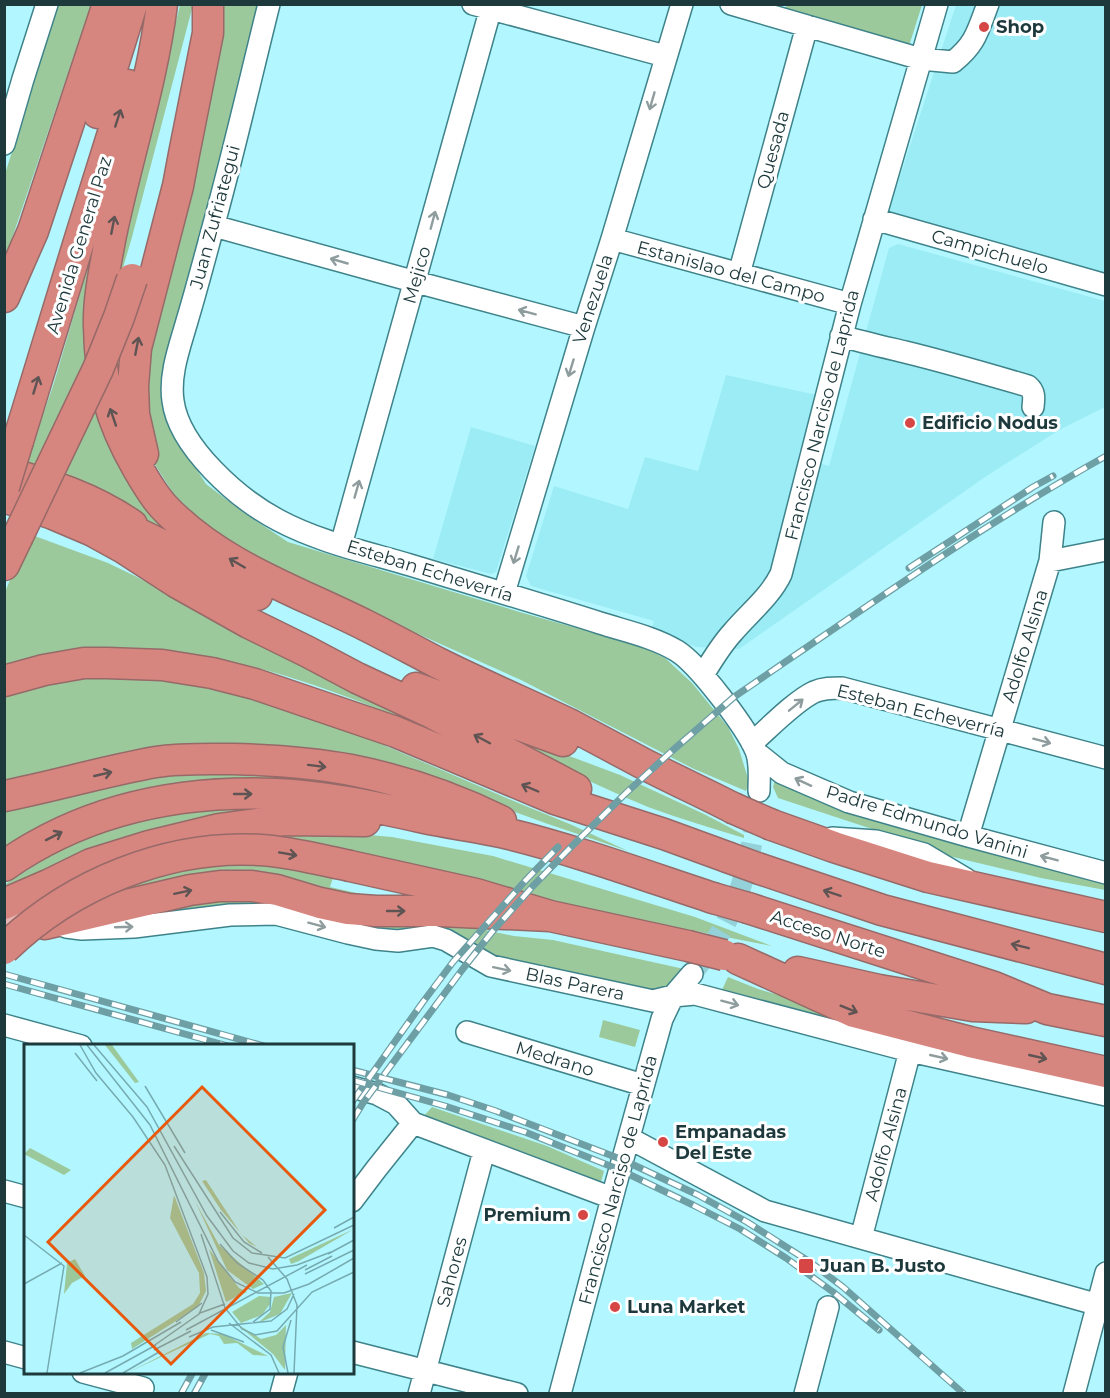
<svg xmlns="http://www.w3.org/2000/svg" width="1110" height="1398" font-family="Montserrat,sans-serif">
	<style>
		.built { fill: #9cecf5 }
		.green { fill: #9cc99c }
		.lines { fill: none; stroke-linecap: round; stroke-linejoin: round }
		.minor-tunnel { stroke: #94d1d8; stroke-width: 21; stroke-dasharray: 21 10; stroke-linecap: butt }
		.minor-casing { stroke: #3f838a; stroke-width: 24 }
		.major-casing { stroke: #966a68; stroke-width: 28 }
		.highway-casing { stroke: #966a68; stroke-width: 33 }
		.minor { stroke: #fff; stroke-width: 21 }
		.major { stroke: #e7b6b2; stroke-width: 26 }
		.highway { stroke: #d7857f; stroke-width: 30 }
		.rail-casing { stroke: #6d9fa5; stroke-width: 7 }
		.rail { stroke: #fff; stroke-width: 4.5; stroke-dasharray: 14; stroke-linecap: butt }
		.highway-bridge-casing { stroke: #966a68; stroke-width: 33; stroke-linecap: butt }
		.highway-bridge { stroke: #d7857f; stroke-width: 30 }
		.oneway { stroke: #8e9c9e }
		.oneway2 { stroke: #5e5453 }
		.poi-dot { fill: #d64645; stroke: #fff; stroke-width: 2 }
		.labels { text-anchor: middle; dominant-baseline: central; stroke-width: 6; stroke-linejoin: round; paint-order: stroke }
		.poi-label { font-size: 18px; font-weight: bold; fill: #1d393c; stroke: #fff; text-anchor: start }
		.street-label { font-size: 18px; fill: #1d393c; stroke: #fff }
		.inset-road { fill: none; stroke: #76abb1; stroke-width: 1.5 }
		.view { fill: #e8590c; fill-opacity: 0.15; stroke: #e8590c; stroke-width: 3 }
		.inset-edge { fill: none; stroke: #1d393c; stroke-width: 3 }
	</style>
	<rect width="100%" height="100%" fill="#b2f7ff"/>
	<path class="built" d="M956,5H1105V273L888,213Z
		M898,244L1105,301V407L1061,429L988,475L739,649L696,647L652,628L654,621L531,586L526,576L554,486L628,509L645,457L698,471L726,375L817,395L798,457L829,466L889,248Z
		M471,427L535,446L496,572L491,574L433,559Z"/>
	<path class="green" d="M787,4L922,5L909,46L785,9Z
		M58,5H91L5,259V174Z
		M180,5H193L132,237L116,292L131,207Z
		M220,5H258L169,373L190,459L206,484L247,515L288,542L523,613L641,646L665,658L692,683L728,727L739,749L749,782L746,791L694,769L521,680L259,563L217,537L173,493L152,460L138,383Z
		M113,182L90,360L194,550L154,526L121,504L24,469L53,386Z
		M32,535L108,563L137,577L185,603L496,760C372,705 242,645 104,648C70,649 37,656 5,664V592L15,568Z
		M102,676L143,677L240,692L334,725L372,740L516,802L572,825L628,851L548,824L474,797L323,758L5,782V695L70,679Z
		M468,718L620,775L704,814L744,835V838C712,828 680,819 648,807C586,782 527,750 468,718Z
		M189,772L274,774L273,780L184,782L157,786L70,812L24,836L5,848V805L158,774Z
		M775,780L1105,880V890L1041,878L928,851L929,844L881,832L778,798L773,787Z
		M209,808L261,809L5,896L4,885L58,851L127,821Z
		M323,831L392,837L493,856L695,917L772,946L562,905L340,855L330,887L392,901L143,894L70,889L252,837Z
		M255,898L466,926L514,936L553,940L684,969L673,993L655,995L580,981L415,934L320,923L126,921L190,902Z
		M728,977L758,989L1105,1089L721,992Z
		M603,1020L640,1030L635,1047L599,1037Z
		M432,1107L547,1146L604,1171L600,1186L495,1142L423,1117Z"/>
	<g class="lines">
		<path class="minor-tunnel" d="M692,974C703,959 714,944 723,928C743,892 753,847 757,807"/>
		<g class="minor-casing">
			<path id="minor" d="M269,4C250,80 233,156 212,231C204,261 196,291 187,321C180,346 169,374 173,401C179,447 238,499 278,520C319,542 366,552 410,565C473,584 537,603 600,623C625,631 654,637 677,651C698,664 746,727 756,751C761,763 759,778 759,791
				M473,4L665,56
				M731,4L921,59L953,62C976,44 978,30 988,4
				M4,144L23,79L47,4
				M874,219L1106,285
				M214,226L416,282L584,327
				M612,239L850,304
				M739,274L807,26
				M841,336C862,342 884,347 905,352C946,362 987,374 1028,386C1035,392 1034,398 1033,407
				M341,545L492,4
				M1050,561L1106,550
				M504,593L584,327L612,239L682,4
				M703,675C712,660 721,645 733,632C749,613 770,597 781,574L850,304L937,4
				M752,743C768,729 795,701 814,692C823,688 832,688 842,688L1106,758
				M757,753L782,773L849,802L968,836L1106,873
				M968,836L1050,561L1054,522
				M832,838L876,841L924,854L966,879
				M66,927L82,929L134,927L230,915L276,914L348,933L376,939L398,941L433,936L446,940L491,966L653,1001L673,996L695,994L910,1051L1106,1095
				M4,1025L81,1046
				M467,1032L643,1085
				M352,1087L377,1094L396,1104L413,1123L612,1198
				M629,1138L765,1211L1106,1307
				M4,1191L26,1197
				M352,1201L377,1168L413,1123
				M861,1238L910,1051
				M4,1352L26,1358
				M352,1352L517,1394
				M83,1372L143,1388
				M281,1394L287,1372
				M419,1394L484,1151
				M560,1394L615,1187L662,1019L673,996L692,974
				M805,1394L828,1307
				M1074,1394L1106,1273"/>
		</g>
		<g class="major-casing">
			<path id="major" d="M4,923L45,924"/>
		</g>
		<g class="highway-casing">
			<path id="highway" d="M162,4C152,84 126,161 110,240C105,268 98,298 99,327C100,381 110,420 137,467C145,481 153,495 163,506C218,565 295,590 365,625C389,637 413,650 438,663C482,685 527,704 571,725C595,738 620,751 644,764C673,779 704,793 733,808
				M98,113L132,4
				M4,297L33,231L108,4
				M18,441L81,235L128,85
				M143,454L134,414L133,386L136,348L178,186L184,154L208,33V4
				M4,472C50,484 93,498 132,525
				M4,497L53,514L93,531L122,547L176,582L249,623L308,652L357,678L432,713L576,789
				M110,520L162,545L228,582L257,595
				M4,565L17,538
				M4,681L44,670L84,663H107L162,665L212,673L255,684L396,732L555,799L664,834L727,857
				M416,688L563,741
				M4,796C55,786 105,771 156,762C181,758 207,759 233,759C270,760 314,763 351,770C402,780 454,798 501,821
				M772,825L834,847L928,877L1106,917
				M4,866C85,809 178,790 276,794C326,796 376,807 424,818C452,824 481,827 509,834C578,851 646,876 713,898
				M350,866L476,894L550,916L688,946
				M760,869L882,910L1106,969
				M4,904L48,885L91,864L149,846L219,829L286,820L365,821
				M748,908L994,987L1047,1009L1106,1021
				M45,924L190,890L220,886H252L277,890L320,903L348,909L376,911H440L550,916
				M738,959L854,1012L970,1042L1106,1072
				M798,972L879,990L973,1006L1026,1008"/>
		</g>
		<use href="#minor" class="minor"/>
		<use href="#major" class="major"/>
		<use href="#highway" class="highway"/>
		<g class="rail-casing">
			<path id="rail" d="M909,568L1033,487L1053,476
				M4,974L264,1046
				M4,984L228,1046
				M352,1070L448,1095L496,1111L623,1160L698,1195L747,1222L810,1262L843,1287L964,1394
				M352,1080L445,1106L525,1132L620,1170L693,1205L740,1229L786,1258L833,1292L879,1330
				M352,1102L423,1002L453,962L525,881L558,847
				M352,1121L363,1103L462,970L492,932L533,886L570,848L626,793L672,751L734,697C856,614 977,528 1106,456
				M181,1394L193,1372
				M194,1394L206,1372"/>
		</g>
		<use href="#rail" class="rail"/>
		<g class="highway-bridge-casing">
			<path id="highway-bridge" d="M4,487L18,441
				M17,538L98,369L119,317L132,279
				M733,808L772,825
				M727,857L760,869
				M713,898L748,908
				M688,946L724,955
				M4,949C71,884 168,844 261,850C291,852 321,860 350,866"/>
		</g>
		<use href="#highway-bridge" class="highway-bridge"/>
	</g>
	<defs><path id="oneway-shaft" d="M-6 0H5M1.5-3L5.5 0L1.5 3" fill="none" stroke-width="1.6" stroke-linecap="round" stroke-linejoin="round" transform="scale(1.5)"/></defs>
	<g class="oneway">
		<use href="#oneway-shaft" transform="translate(652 101) rotate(106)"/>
		<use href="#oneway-shaft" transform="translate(433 220) rotate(-75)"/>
		<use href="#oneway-shaft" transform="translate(339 261) rotate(-164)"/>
		<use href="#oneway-shaft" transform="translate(527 312) rotate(-165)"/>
		<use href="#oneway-shaft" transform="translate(571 368) rotate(107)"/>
		<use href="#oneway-shaft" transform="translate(357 489) rotate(-74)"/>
		<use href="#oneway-shaft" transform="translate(516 555) rotate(107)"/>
		<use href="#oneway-shaft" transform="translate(796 705) rotate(-39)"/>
		<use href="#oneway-shaft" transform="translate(1042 741) rotate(15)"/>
		<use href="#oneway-shaft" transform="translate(803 782) rotate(-155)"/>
		<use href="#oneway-shaft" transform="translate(1049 858) rotate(-165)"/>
		<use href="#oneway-shaft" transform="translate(317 925) rotate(15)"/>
		<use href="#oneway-shaft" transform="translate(124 927) rotate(-2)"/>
		<use href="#oneway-shaft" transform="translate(502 969) rotate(12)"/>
		<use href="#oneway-shaft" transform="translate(730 1003) rotate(15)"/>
		<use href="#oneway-shaft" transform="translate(939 1057) rotate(13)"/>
	</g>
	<g class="oneway2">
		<use href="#oneway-shaft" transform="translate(118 118) rotate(-72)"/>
		<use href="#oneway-shaft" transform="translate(113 225) rotate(-79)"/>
		<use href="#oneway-shaft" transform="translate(137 346) rotate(-79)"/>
		<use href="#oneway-shaft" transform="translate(36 385) rotate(-73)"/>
		<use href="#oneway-shaft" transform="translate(113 417) rotate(-109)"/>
		<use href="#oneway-shaft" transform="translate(237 563) rotate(-150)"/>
		<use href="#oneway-shaft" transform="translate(482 739) rotate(-152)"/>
		<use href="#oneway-shaft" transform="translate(317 766) rotate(7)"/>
		<use href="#oneway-shaft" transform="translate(103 774) rotate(-13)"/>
		<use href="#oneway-shaft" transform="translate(530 788) rotate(-157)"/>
		<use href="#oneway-shaft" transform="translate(243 794)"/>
		<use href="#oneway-shaft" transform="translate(54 836) rotate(-27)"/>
		<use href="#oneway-shaft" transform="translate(288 854) rotate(10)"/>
		<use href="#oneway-shaft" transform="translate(183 892) rotate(-12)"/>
		<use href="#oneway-shaft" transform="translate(832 893) rotate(-162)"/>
		<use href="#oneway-shaft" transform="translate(396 911)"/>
		<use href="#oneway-shaft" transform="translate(1020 946) rotate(-166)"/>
		<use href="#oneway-shaft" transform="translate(849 1009) rotate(22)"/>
		<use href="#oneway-shaft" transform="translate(1038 1057) rotate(13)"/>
	</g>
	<g class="poi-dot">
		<circle cx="984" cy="27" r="6"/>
		<circle cx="910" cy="423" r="6"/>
		<circle cx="663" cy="1142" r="6"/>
		<circle cx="583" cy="1215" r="6"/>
		<rect x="798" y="1258" width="16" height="16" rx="3"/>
		<circle cx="615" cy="1307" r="6"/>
	</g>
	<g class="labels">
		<g class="poi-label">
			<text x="996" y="27">Shop</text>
			<text x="922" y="423">Edificio Nodus</text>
			<text x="675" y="1132">Empanadas<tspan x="675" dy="21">Del Este</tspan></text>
			<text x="571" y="1215" text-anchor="end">Premium</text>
			<text x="820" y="1266">Juan B. Justo</text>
			<text x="627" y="1307">Luna Market</text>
		</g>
		<g class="street-label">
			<text transform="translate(773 150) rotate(-75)">Quesada</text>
			<text transform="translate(215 217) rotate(-75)">Juan Zufriategui</text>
			<text transform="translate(79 245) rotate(-73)">Avenida General Paz</text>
			<text transform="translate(990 252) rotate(16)">Campichuelo</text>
			<text transform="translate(731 272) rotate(15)">Estanislao del Campo</text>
			<text transform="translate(417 275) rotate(-74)">Mejico</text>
			<text transform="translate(593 299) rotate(-72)">Venezuela</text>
			<text transform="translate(822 415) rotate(-76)">Francisco Narciso de Laprida</text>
			<text transform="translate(430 571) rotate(17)">Esteban Echeverría</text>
			<text transform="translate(1025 646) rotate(-73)">Adolfo Alsina</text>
			<text transform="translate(921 711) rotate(14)">Esteban Echeverría</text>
			<text transform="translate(927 822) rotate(17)">Padre Edmundo Vanini</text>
			<text transform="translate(828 934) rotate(18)">Acceso Norte</text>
			<text transform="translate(575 984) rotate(12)">Blas Parera</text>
			<text transform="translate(555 1059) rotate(17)">Medrano</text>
			<text transform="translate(886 1144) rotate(-75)">Adolfo Alsina</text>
			<text transform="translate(618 1180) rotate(-75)">Francisco Narciso de Laprida</text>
			<text transform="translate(452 1272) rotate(-75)">Sahores</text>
		</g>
	</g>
	<g transform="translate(24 1044)">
		<rect width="330" height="330" fill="#b2f7ff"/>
		<path d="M81,1H88L115,38L111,39ZM6,104L47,126L40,131L0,110ZM182,136L217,190L233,203L225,199L197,166L178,137ZM150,151L180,229L182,247L174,263L108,305L107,299L169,260L176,249L175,229L146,174ZM171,157L195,201L240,240L229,245L203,226ZM330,185L275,217L267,220L265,215ZM185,205L215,244L223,248L202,258ZM51,215L61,232L48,239L40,250L43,219ZM268,249L256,270L234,279L246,268L250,253ZM235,252L247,253L246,260L238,271L217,279L208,268ZM210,278L237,295L252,291L262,281L261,326L249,310ZM182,289L199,290L244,312L229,311L213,299L200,300L195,292L186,290L103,329Z" fill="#9cc99c"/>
		<path class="inset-road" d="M56,1L72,29L109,73L141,121L183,233L184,250L175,270L128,303M63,1L126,81L194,217L211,238L234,249H260L285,240L330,214M70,1L123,63L183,172L209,207L225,219L249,225L273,221L307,208M51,9L73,37M121,42L161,109M150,102L209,194L228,209L261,214L330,181M196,168L220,198L238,209M310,184L330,173M177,190L201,264L218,285L231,291L253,287L288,248L330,228M0,191L40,222L23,329M196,200L213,219L239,236L247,247L246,265L229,278M304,210L330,196M244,213L263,235L273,261L270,329M281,226L308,212M281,230L330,206M0,240L38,219M176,269L201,260M152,278L178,259M205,279L247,311L255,329M162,286L283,221M187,286L220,298M165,293L189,283L247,277L263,265L270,250M130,306L167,287M56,329L99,312L157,278M81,329L132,301M99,329L135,308M264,329L259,303L267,276"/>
		<path class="view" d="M178,43L301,166L147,320L24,198Z"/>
		<rect width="330" height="330" class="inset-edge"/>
	</g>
	<rect width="1110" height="1398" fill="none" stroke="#1d393c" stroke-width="12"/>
</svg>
